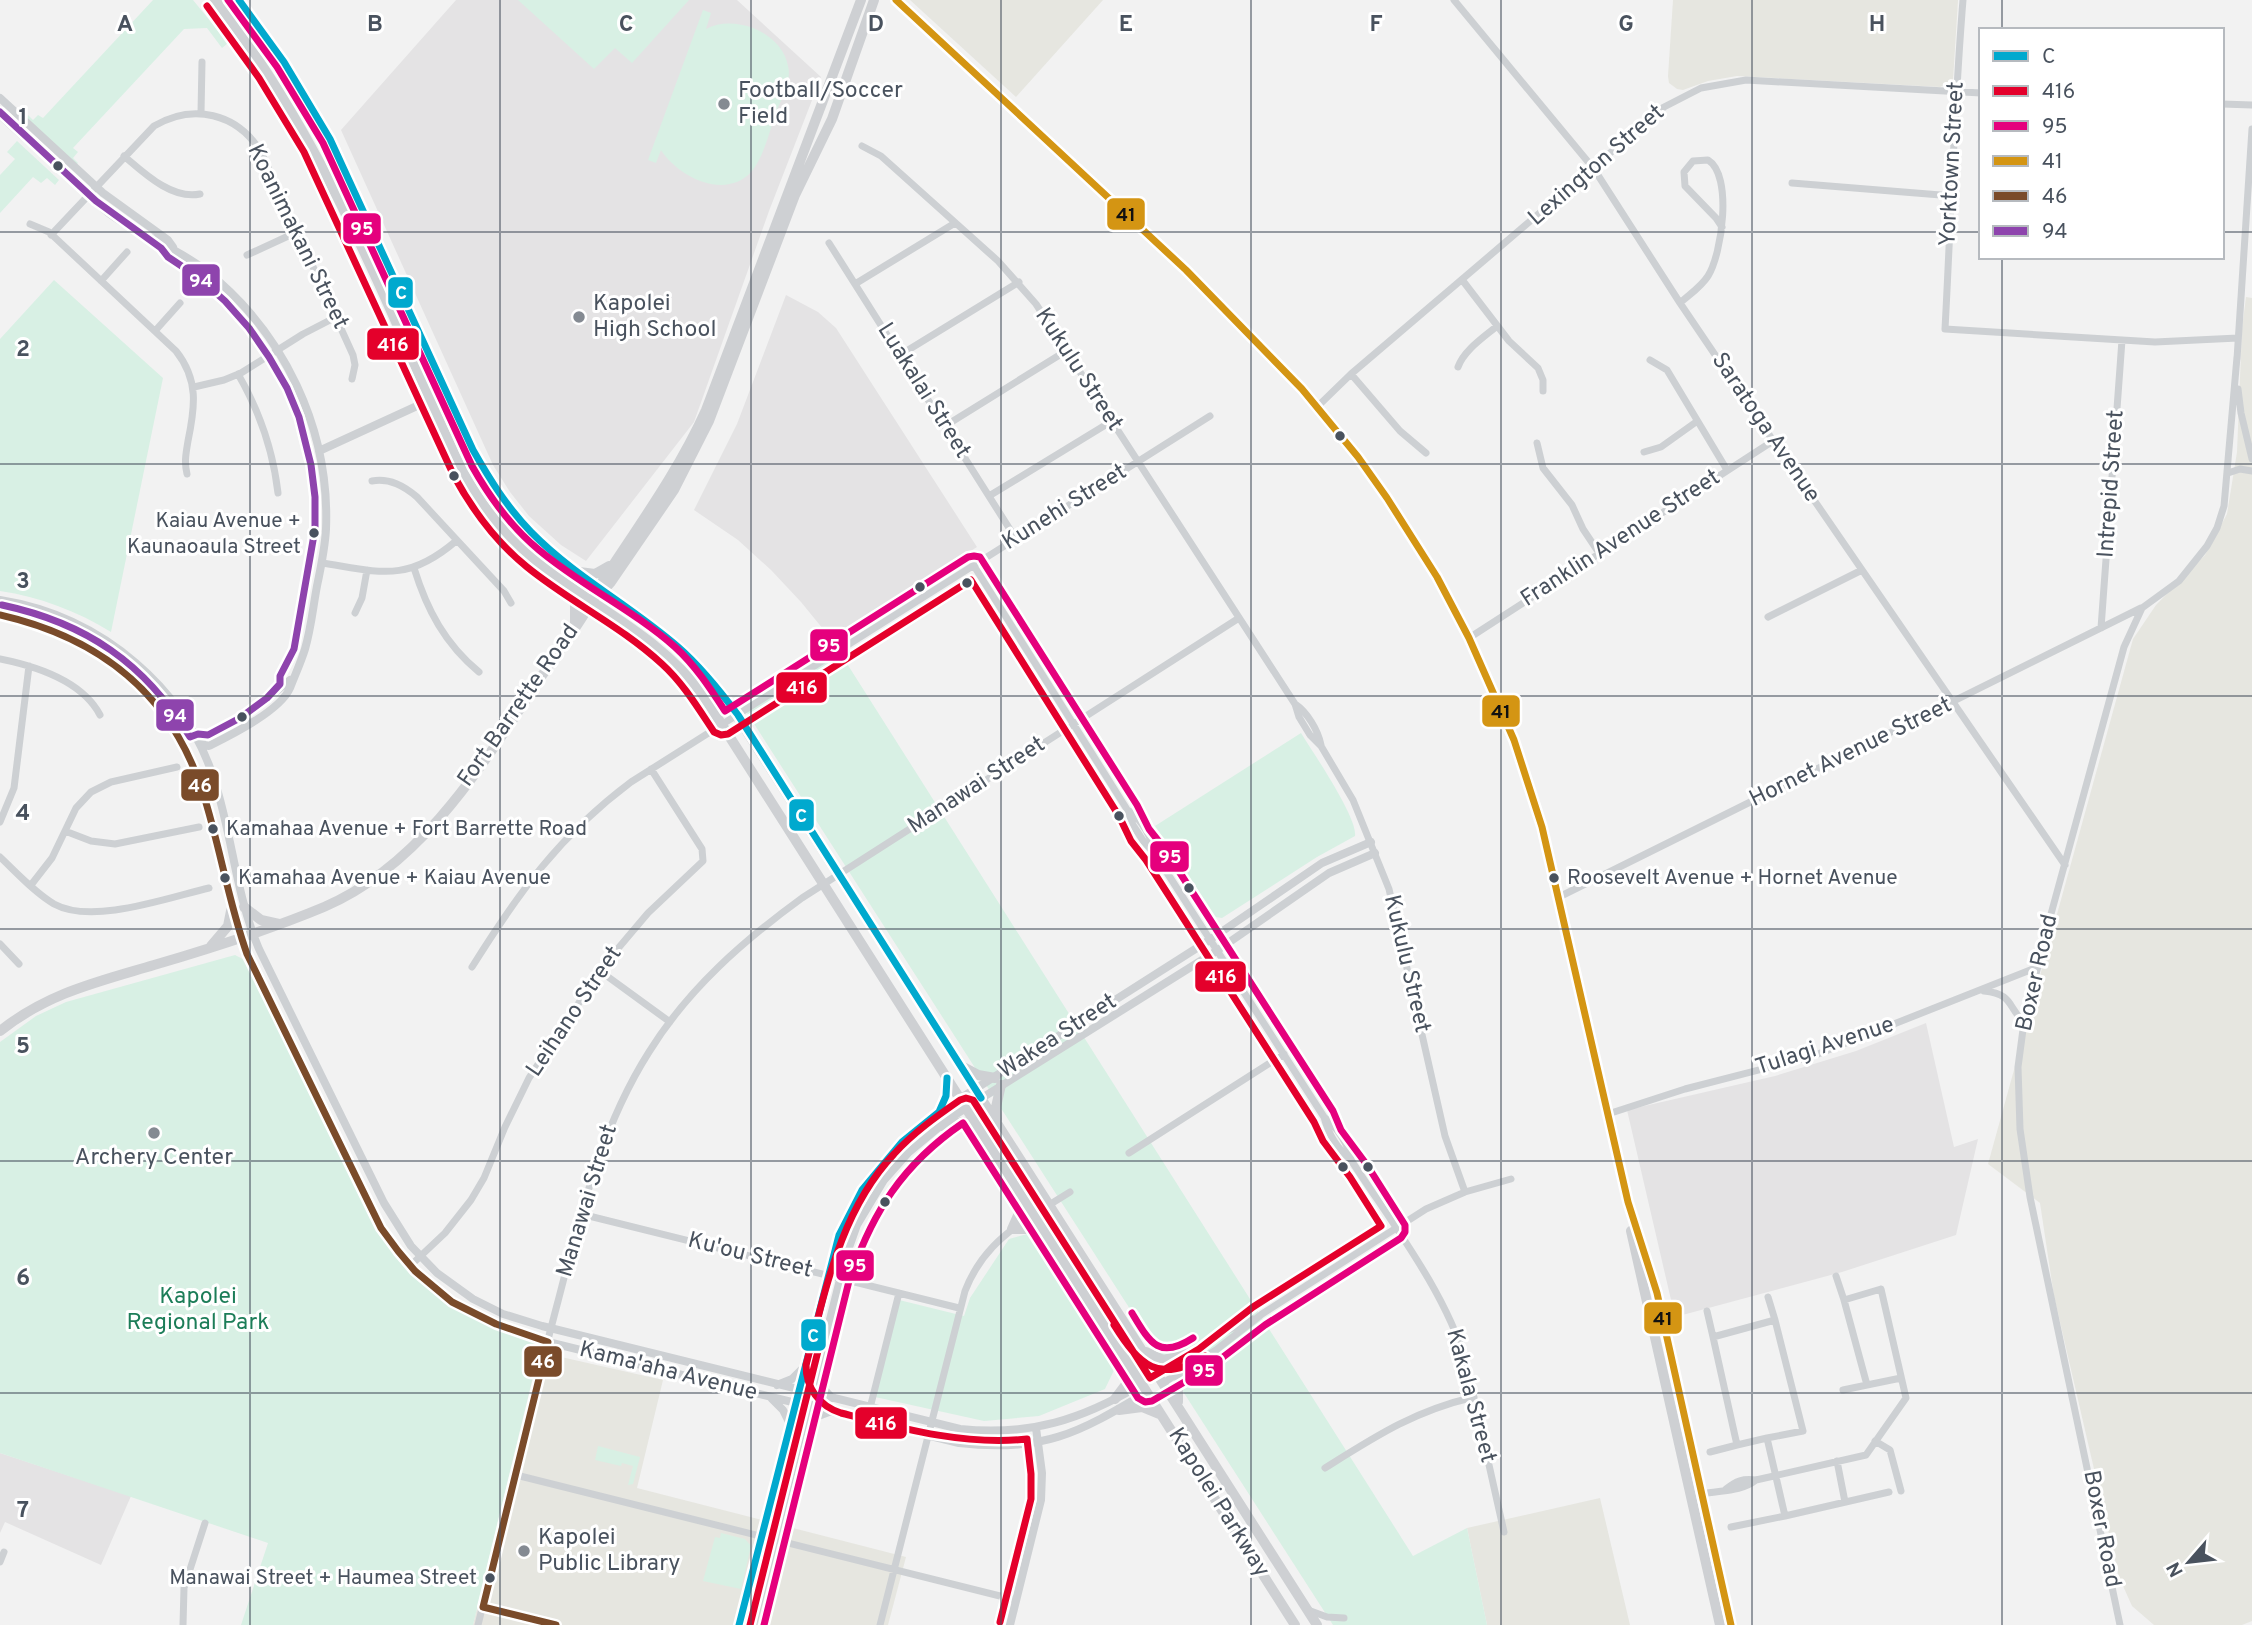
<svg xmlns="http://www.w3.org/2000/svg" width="2252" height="1625" font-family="Overpass,sans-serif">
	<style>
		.commercial { fill: #e6e6e0 }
		.education { fill: #e4e3e4 }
		.green { fill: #d8f0e4 }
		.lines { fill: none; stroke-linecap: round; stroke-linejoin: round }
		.minor { stroke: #cdd0d3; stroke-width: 7 }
		.tertiary { stroke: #cdd0d3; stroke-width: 8 }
		.secondary { stroke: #ced0d3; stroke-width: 10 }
		.bus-1-casing { stroke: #fff; stroke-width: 12 }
		.bus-2-casing { stroke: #fff; stroke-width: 12 }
		.bus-3-casing { stroke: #fff; stroke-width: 12 }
		.bus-4-casing { stroke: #fff; stroke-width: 12 }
		.bus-5-casing { stroke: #fff; stroke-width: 12 }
		.bus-6-casing { stroke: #fff; stroke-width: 12 }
		.bus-1 { stroke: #00a9ce; stroke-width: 7 }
		.bus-2 { stroke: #e4002b; stroke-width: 7 }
		.bus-3 { stroke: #e5007d; stroke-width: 7 }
		.bus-4 { stroke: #d49513; stroke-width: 7 }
		.bus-5 { stroke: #7a4b2a; stroke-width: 7 }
		.bus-6 { stroke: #8e44ad; stroke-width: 7 }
		.grid { fill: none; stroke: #49525e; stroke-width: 2; stroke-opacity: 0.55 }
		.poi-dot { fill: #848a92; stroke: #fff; stroke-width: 2.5 }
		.bus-dot { fill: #49525e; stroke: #fff; stroke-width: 2.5 }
		.labels { text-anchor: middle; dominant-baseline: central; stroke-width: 6; stroke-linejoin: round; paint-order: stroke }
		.bus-label { font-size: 21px; fill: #49525e; stroke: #fff; text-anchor: start }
		.poi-label { font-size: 23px; fill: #49525e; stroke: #fff; text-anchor: start }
		.street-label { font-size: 23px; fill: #49525e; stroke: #fff }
		.park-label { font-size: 23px; fill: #1c7d58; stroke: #fff }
		.grid-label { font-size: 23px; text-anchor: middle; font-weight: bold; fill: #49525e; stroke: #fff; stroke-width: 6; stroke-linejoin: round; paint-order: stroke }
		.line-badge { stroke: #fff; stroke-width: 2.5 }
		.badge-label { font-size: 19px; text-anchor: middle; font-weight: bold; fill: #fff }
		.pale-badge-label { font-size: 19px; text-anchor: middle; font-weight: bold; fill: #111 }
	</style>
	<rect width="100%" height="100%" fill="#f2f2f2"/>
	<path class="commercial" d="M910,0H1103L1016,97Z
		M1673,0H1958L1953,80L1940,87L1737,76L1708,81L1683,90L1677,89L1669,83L1668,76Z
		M2246,297L2252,298V1621L2242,1625H2154L2132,1606L2119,1577L2054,1296L2040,1203L1988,1164L2133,639L2156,605L2205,555L2227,514L2237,452L2242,329Z
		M539,1352L663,1380L637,1488L906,1557L888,1625H473Z
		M1600,1498L1630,1625H1487L1467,1528Z"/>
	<path class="education" d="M456,0H737L821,77L769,211L694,422L586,561L561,545L529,516L510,492L493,465L341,130Z
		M786,295L818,312L836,328L977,547L832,640L801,602L771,570L738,540L694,510L737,424Z
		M1926,1023L1954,1147L1978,1139L1956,1235L1842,1272L1675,1317L1627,1110L1775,1076L1856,1051Z
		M0,1453L131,1496L101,1565L5,1522L0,1533Z"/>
	<path class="green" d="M153,0H193L228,43L222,48L207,28L184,29L73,148L78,152L73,158L78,163L73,168L22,122L28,115L33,120L38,115L43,118Z
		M518,0H689L632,63L615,48L594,69Z
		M703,10L711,13L706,29C721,21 738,23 753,28C769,34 785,48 788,66C792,81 782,98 776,112C770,130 764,156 752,171C726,201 678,177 661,150L656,163L648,160Z
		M17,141L59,180L55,185L47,178L41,183L33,177L0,213V175L15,159L7,152Z
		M54,280L163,378L111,632C77,611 40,597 0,591V339Z
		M832,640L1413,1556L1467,1528L1487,1625H1333L740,702Z
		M1301,733C1312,751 1358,818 1355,836L1317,857L1222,918L1216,917L1155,826Z
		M235,955L247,961L365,1203L431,1288L537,1343L539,1352L473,1625H241L268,1543L0,1453V1042L36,1016L66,1002Z
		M1035,1232L1116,1366L1105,1389L1039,1416L984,1421L875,1397L895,1299L964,1316L970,1298L1009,1239Z
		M598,1446L640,1457L633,1484L628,1485L633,1466L622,1463L621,1466L595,1460Z
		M721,1533L745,1539L751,1546L741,1589L703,1581L715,1537L720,1538Z"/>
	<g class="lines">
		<path class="minor" d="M1454,0L1594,169L1680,303L1772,439L2065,865
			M1963,0C1954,109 1951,219 1945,329L2155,342L2238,338
			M2222,104L2252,105
			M201,113L202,62
			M862,146L881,156L998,261L1036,304L1295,704L1299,717L1310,735L1321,746L1353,800L1389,889L1445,1136L1465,1192
			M124,156C144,173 172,200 200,194
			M1792,183L1953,196
			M30,224L49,232L176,351C199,380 195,407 188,441C186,453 184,462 187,474
			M51,235L154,126C193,103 237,113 261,152L353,355L355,365L352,379
			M829,243L1016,539
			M247,255L297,232
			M101,281L127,252
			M1463,281L1509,341L1538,368L1543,380V391
			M855,284L955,223
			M1680,303C1690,294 1701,287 1708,276C1722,254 1733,175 1708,160L1693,161L1684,172L1685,186L1716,218L1722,227
			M155,331L180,303
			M900,355L1019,282
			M2237,359L2252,129
			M1650,360L1667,370L1727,470
			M1458,367C1464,350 1484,337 1497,326
			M238,374C260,412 273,450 278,493
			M1351,374L1400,431L1426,453
			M194,387L224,380L241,373L303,334L336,317
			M2238,389L2241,413L2252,459
			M1317,407L1351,374L1664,107L1701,88L1746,80L1981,93
			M945,426L1066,351
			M1537,443L1543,468L1572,505L1583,529L1599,553
			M1644,452L1661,447L1696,422
			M2228,473L2240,469L2252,471
			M372,481C390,478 404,486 417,497L504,591L511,603
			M989,496L1112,421
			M322,563C380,572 407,583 456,541
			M974,566L1128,811L1133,825L1144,842L1155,854L1324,1117C1328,1133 1338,1149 1351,1160C1391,1222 1445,1291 1466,1362L1504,1532
			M414,568C427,610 445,644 479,672
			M355,613L362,598L367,570
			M1768,617L1862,570
			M2101,628L2122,340
			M1469,638L1773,441
			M0,659C35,666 82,681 100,715
			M1295,704C1307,712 1318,730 1321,745
			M1129,811C1142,820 1152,838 1155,854
			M0,822L14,788L29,666
			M65,831L91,841L115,844L199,827
			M0,857C17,873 34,892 54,904C92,925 167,898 209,888
			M31,885L52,858L76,808L91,792L111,782L177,767
			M1559,897L2141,608
			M0,944L19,964
			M472,967C519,892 559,836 631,782L1210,416
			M600,971L670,1022
			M1984,991C2014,994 2007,1007 2024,1022
			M1608,1114L1685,1089L1813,1056L2038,967
			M1324,1117C1337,1127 1348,1144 1351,1159
			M1129,1153L1284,1054
			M1049,1205L1070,1192
			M581,1214L959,1308
			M410,1266L445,1233L471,1200L484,1178L505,1127L529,1078L604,965L648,913L703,861L702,849L651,769
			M1836,1276L1844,1300
			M1768,1297L1775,1320
			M1707,1311L1713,1337
			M1158,1374L1211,1338L1252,1319
			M1163,1383L1216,1350L1262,1314L1426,1209L1465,1192L1511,1179
			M1867,1385L1901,1378
			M870,1408L899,1293
			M1875,1441L1890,1450L1901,1491
			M1710,1452L1737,1445
			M1837,1461L1845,1502
			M1325,1468C1376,1436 1414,1411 1474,1397
			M516,1475L1016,1600
			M1726,1489C1736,1481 1743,1478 1756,1480L1866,1455L1906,1398L1881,1289L1844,1300L1867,1385L1843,1390
			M1702,1494C1720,1490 1741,1492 1756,1480
			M1785,1516L1889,1492
			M1731,1527L1785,1516L1767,1438L1737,1445L1713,1337L1775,1320L1803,1431L1767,1438
			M0,1562L4,1552
			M483,1607L556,1625
			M1308,1610L1327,1617L1344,1618
			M183,1625L184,1588L205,1523
			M478,1625C504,1518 529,1411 557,1305C580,1217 600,1129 649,1052C688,989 743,941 802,898L1239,618
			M880,1625L965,1291C979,1255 1002,1235 1034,1214
			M2120,1625L2030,1197L2020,1129L2018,1067L2024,1022L2051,914L2124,647L2142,608L2179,581L2207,546L2217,528L2224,506L2237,357"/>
		<path class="tertiary" d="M0,98L103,193L168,240L173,247
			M0,115C19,133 39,150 59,168C76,183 92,200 110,214C140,236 176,247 205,270C284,332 330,429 326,529C325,548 321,567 317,586C313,607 311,629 305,649C301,662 295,675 290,688C280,711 231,735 209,746L200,744
			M319,451L430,400
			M0,600C101,616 189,689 217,789C233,842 237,898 259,949L384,1203L411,1246L437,1273L473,1299L503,1314L542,1326L960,1429C1031,1436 1081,1420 1142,1384
			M0,615C95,630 173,699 202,790C220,844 226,900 247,954L373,1214C416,1289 466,1319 548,1342L959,1443C1042,1453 1079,1433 1147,1392
			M200,744L204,736L256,708L290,680
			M817,1374L821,1386L832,1398
			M777,1385L792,1379L801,1370
			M772,1399L783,1410L789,1422
			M802,1428L813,1418L829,1412
			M739,1625L827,1275C848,1207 878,1153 939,1112L1211,939L1322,863L1371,842
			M753,1625L846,1256L857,1225L884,1180L908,1153L950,1118L1218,950L1329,873L1375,853
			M1010,1625L1041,1500L1042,1473L1036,1428"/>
		<path class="secondary" d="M215,0C323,137 385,300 456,458C474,495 497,528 529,555C587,606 654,630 703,695L1295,1625
			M239,0L284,62L330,139L473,450C497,500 533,539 577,573C629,613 684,644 725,697L1317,1625
			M896,0L1186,270L1302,389L1358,457L1387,498L1437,577L1469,638L1514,740L1542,827L1628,1202L1657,1293L1731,1625
			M579,572L595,574L609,566
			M565,585L575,603V623
			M599,595L611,582L674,490L709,421L795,195L832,119L874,0
			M244,907L261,920L279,924
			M211,946L228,926L231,911
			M0,1031C48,993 97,982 154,965C212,948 269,930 324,907C422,865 483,764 539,680C557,653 577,628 592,601C596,594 598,588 602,582C639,525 678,472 706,410L861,0
			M963,1067L978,1075L995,1078
			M939,1112L946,1096L947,1078
			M997,1119L996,1107L1001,1085
			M942,1126L963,1122L979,1129
			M1012,1229L1020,1211L1019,1193
			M1012,1229H1031L1047,1235
			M1631,1231L1720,1625
			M1146,1352L1163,1360L1191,1353
			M1115,1399L1127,1383L1128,1363
			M1178,1402V1384L1189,1368
			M1119,1410L1142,1407L1159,1414"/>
		<g class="bus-1-casing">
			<path id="bus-1" d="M239,0L284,62L330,139L473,450C490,480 507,507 531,532C575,577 631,606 678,647C701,667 720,691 738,715L981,1098
				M739,1625L839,1235L862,1190L902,1142L939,1112L946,1096L947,1078"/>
		</g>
		<g class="bus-2-casing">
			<path id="bus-2" d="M207,6L259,78L304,152L454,476C473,511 496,542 527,567C570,602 621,626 662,664C683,683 698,708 714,732L721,735L728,734L971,580L1119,816L1131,841L1146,860L1314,1122L1323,1141L1350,1177L1381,1226L1253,1307L1199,1349L1150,1378L973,1100L966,1098L960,1100C937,1116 913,1133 894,1154C840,1211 825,1292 806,1365C806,1388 819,1406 841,1413C900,1428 965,1446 1027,1439L1031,1474V1499L1000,1622
				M1114,1325C1139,1365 1159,1385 1205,1356
				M750,1625L818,1351"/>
		</g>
		<g class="bus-3-casing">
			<path id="bus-3" d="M228,0L277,67L323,143L472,466C490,498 511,527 539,550C582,586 633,610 675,647C695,665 710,688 725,711L968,557L974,556L980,557L1137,805L1149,829L1164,848L1333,1111L1341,1130L1367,1165L1405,1225V1232L1401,1238L1265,1325L1210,1367L1152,1401L1145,1402L1138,1398L963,1123C903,1164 872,1212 849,1281L764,1625
				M1132,1313C1150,1343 1159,1360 1193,1338"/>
		</g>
		<g class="bus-4-casing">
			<path id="bus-4" d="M896,0L1186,270L1302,389L1358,457L1387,498L1437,577L1469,638L1514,740L1542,827L1628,1202L1657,1293L1731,1625"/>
		</g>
		<g class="bus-5-casing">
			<path id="bus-5" d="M0,615C100,638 171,693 203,793C220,846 228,901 247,954L381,1228L398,1251L415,1271L452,1302L496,1324L548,1342L483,1607L556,1625"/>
		</g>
		<g class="bus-6-casing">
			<path id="bus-6" d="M0,112L96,201L161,248L168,257L198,277L225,301L249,328L269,357L287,388L299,417L311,465L315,497V529L294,649L280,676V684L267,698L240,718L208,735L198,734L190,737C145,663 86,623 2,605"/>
		</g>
		<use href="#bus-1" class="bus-1"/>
		<use href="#bus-2" class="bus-2"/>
		<use href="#bus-3" class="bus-3"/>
		<use href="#bus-4" class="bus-4"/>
		<use href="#bus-5" class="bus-5"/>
		<use href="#bus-6" class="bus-6"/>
	</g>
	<path class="grid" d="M250,0V1625M500,0V1625M751,0V1625M1001,0V1625M1251,0V1625M1501,0V1625M1752,0V1625M2002,0V30M0,232H1981M2222,232H2252M2002,257V1625M0,464H2252M0,696H2252M0,929H2252M0,1161H2252M0,1393H2252"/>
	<g class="poi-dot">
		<circle cx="724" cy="104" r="7"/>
		<circle cx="579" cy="317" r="7"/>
		<circle cx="154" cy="1133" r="7"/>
		<circle cx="524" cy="1551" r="7"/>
	</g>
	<g class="bus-dot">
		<circle cx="58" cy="166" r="6"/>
		<circle cx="1340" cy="436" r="6"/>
		<circle cx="454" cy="476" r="6"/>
		<circle cx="314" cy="533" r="6"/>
		<circle cx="967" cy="583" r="6"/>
		<circle cx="920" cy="587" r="6"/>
		<circle cx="242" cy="717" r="6"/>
		<circle cx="1119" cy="816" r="6"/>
		<circle cx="213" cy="829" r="6"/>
		<circle cx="225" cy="878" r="6"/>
		<circle cx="1554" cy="878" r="6"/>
		<circle cx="1189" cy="888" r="6"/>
		<circle cx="1343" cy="1167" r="6"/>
		<circle cx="1368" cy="1167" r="6"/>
		<circle cx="885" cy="1202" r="6"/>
		<circle cx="490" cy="1578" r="6"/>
	</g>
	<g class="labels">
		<g class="bus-label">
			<text x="301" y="521" text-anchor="end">Kaiau Avenue +<tspan x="301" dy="26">Kaunaoaula Street</tspan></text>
			<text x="226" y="829">Kamahaa Avenue + Fort Barrette Road</text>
			<text x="238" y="878">Kamahaa Avenue + Kaiau Avenue</text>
			<text x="1567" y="878">Roosevelt Avenue + Hornet Avenue</text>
			<text x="477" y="1578" text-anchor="end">Manawai Street + Haumea Street</text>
		</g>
		<g class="poi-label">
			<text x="738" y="91">Football/Soccer<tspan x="738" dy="26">Field</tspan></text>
			<text x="593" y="304">Kapolei<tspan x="593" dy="26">High School</tspan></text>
			<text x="154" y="1158" text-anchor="middle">Archery Center</text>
			<text x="538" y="1538">Kapolei<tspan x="538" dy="26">Public Library</tspan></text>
		</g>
		<g class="street-label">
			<text transform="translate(1953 164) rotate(-87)">Yorktown Street</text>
			<text transform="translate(1597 166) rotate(-41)">Lexington Street</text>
			<text transform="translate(297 237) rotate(64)">Koanimakani Street</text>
			<text transform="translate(1078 370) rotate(57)">Kukulu Street</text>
			<text transform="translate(923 391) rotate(58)">Luakalai Street</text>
			<text transform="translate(1765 428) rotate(56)">Saratoga Avenue</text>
			<text transform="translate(2112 484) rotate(-86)">Intrepid Street</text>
			<text transform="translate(1065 508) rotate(-32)">Kunehi Street</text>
			<text transform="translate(1621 539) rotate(-33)">Franklin Avenue Street</text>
			<text transform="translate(519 706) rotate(-55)">Fort Barrette Road</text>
			<text transform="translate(1851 753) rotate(-26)">Hornet Avenue Street</text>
			<text transform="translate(977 786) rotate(-33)">Manawai Street</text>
			<text transform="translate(1406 964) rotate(77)">Kukulu Street</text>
			<text transform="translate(2038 973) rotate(-77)">Boxer Road</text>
			<text transform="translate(575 1012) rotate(-56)">Leihano Street</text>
			<text transform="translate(1058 1037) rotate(-33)">Wakea Street</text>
			<text transform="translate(1825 1047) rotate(-18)">Tulagi Avenue</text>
			<text transform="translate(588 1201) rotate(-73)">Manawai Street</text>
			<text transform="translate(750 1256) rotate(14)">Ku'ou Street</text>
			<text transform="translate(668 1372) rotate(14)">Kama'aha Avenue</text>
			<text transform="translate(1470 1396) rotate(75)">Kakala Street</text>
			<text transform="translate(1218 1503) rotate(58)">Kapolei Parkway</text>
			<text transform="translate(2101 1529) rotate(79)">Boxer Road</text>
		</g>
		<g class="park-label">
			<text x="198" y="1297">Kapolei<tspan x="198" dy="26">Regional Park</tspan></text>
		</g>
	</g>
	<g class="grid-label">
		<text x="125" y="31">A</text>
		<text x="375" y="31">B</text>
		<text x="626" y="31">C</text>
		<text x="876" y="31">D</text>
		<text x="1126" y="31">E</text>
		<text x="1376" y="31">F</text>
		<text x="1626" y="31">G</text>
		<text x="1877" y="31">H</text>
		<text x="23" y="124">1</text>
		<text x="23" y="356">2</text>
		<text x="23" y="588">3</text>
		<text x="23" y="820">4</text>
		<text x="23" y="1053">5</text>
		<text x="23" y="1285">6</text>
		<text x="23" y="1517">7</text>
	</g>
	<g class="line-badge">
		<rect x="1106" y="197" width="40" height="34" rx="7" fill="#d49513"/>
		<rect x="342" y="212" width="40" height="33" rx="7" fill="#e5007d"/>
		<rect x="181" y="263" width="40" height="34" rx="7" fill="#8e44ad"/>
		<rect x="387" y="276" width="27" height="33" rx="7" fill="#00a9ce"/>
		<rect x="366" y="327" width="54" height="34" rx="7" fill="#e4002b"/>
		<rect x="809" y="628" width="40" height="34" rx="7" fill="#e5007d"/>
		<rect x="775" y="671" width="53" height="33" rx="7" fill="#e4002b"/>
		<rect x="1481" y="694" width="40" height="34" rx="7" fill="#d49513"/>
		<rect x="155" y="698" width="40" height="34" rx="7" fill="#8e44ad"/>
		<rect x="180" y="768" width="40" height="34" rx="7" fill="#7a4b2a"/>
		<rect x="788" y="798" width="27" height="34" rx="7" fill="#00a9ce"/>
		<rect x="1149" y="840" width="41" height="33" rx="7" fill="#e5007d"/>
		<rect x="1194" y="960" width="53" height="33" rx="7" fill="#e4002b"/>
		<rect x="835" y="1249" width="40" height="33" rx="7" fill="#e5007d"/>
		<rect x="1643" y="1301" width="40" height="34" rx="7" fill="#d49513"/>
		<rect x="800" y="1318" width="27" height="34" rx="7" fill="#00a9ce"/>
		<rect x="523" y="1345" width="40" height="33" rx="7" fill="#7a4b2a"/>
		<rect x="1184" y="1354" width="40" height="33" rx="7" fill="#e5007d"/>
		<rect x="854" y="1406" width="54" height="34" rx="7" fill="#e4002b"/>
	</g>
	<g class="badge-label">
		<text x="362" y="235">95</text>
		<text x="201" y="287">94</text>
		<text x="401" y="299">C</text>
		<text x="393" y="351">416</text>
		<text x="829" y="652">95</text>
		<text x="802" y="694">416</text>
		<text x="175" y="722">94</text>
		<text x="200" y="792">46</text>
		<text x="801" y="822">C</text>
		<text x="1170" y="863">95</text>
		<text x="1221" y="983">416</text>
		<text x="855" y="1272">95</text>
		<text x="813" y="1342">C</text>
		<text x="543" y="1368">46</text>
		<text x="1204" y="1377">95</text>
		<text x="881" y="1430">416</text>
	</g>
	<g class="pale-badge-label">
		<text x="1126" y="221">41</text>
		<text x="1501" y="718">41</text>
		<text x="1663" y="1325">41</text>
	</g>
	<rect x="1979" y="28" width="245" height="231" fill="#ffffff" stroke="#b6babf" stroke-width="2"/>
	<rect x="1993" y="51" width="35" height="10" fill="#00a9ce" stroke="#b6babf" stroke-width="2"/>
	<text x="2042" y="63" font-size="21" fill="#49525e">C</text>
	<rect x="1993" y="86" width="35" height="10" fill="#e4002b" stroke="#b6babf" stroke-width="2"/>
	<text x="2042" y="98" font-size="21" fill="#49525e">416</text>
	<rect x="1993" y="121" width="35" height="10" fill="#e5007d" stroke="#b6babf" stroke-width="2"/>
	<text x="2042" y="133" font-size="21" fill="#49525e">95</text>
	<rect x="1993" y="156" width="35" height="10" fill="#d49513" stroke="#b6babf" stroke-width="2"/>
	<text x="2042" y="168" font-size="21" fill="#49525e">41</text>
	<rect x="1993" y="191" width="35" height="10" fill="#7a4b2a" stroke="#b6babf" stroke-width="2"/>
	<text x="2042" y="203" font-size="21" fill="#49525e">46</text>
	<rect x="1993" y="226" width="35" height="10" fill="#8e44ad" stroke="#b6babf" stroke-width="2"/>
	<text x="2042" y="238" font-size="21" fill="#49525e">94</text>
	<g transform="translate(2189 1562) rotate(242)" stroke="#ffffff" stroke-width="5" paint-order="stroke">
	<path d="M0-5L12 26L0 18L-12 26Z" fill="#49525e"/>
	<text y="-10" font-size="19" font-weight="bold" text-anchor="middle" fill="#49525e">N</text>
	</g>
</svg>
